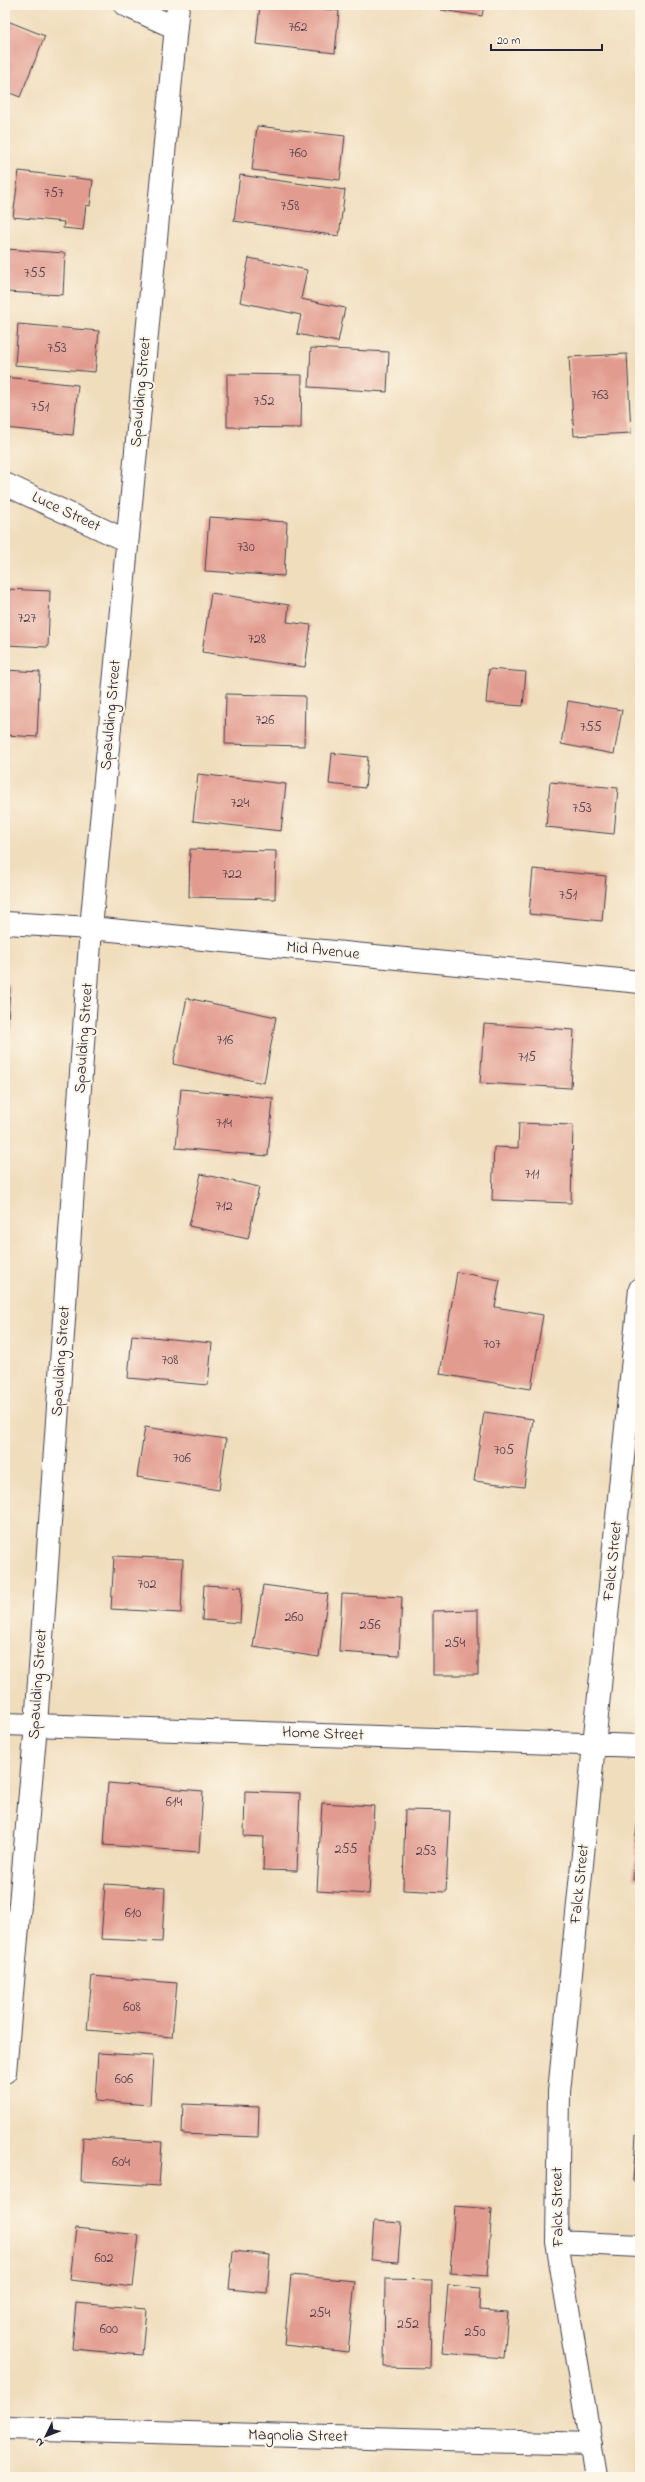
<svg xmlns="http://www.w3.org/2000/svg" width="645" height="2482" font-family="'Indie Flower',sans-serif">
	<style>
		.building { fill: #e29b8f }
		.lines { fill: none; stroke-linecap: round; stroke-linejoin: round }
		.minor-casing { stroke: #413e4e; stroke-width: 24 }
		.minor { stroke: #fff; stroke-width: 22 }
		.labels { text-anchor: middle; dominant-baseline: central; stroke-width: 4; stroke-linejoin: round; paint-order: stroke }
		.number-label { font-size: 14px; fill: #524050 }
		.street-label { font-size: 16px; fill: #22223b; stroke: #fcf5e5 }
	</style>
	<rect width="100%" height="100%" fill="#fcf5e5"/>
	<filter id="ink" filterUnits="userSpaceOnUse"><feTurbulence type="fractalNoise" baseFrequency=".025" numOctaves="2"/><feDisplacementMap in="SourceGraphic" scale="8" xChannelSelector="R" yChannelSelector="G"/><feConvolveMatrix kernelMatrix="1 2 1 2 8 2 1 2 1" color-interpolation-filters="sRGB"/></filter>
	<filter id="wash" filterUnits="userSpaceOnUse"><feTurbulence type="fractalNoise" baseFrequency=".012" numOctaves="4" result="noise"/><feDisplacementMap in="SourceGraphic" scale="16" xChannelSelector="R" yChannelSelector="G"/><feGaussianBlur stdDeviation="0.9" result="paint"/><feColorMatrix in="noise" values="0 0 0 0 0 0 0 0 0 0 0 0 0 0 0 0 0 1.4 0 .05"/><feComposite in="paint" operator="in"/></filter>
	<g filter="url(#wash)">
		<rect width="100%" height="100%" fill="#f0ddbc"/>
		<g id="blocks">
			<path class="building" d="M260,5H294L339,11L335,53L256,44Z
				M442,5H484L482,16L441,10Z
				M5,20L45,36L20,97L5,91Z
				M257,126L345,136L340,180L252,170Z
				M19,171L93,180L90,206L86,205L83,230L63,228L64,222L13,217Z
				M240,175L345,190L339,236L234,221Z
				M5,249L65,253L63,295L5,292Z
				M249,258L307,270L301,299L345,308L338,342L297,334L301,315L240,302Z
				M18,324L99,331L95,372L15,365Z
				M311,348L389,352L387,392L309,387Z
				M627,354L631,433L574,436L569,357Z
				M227,374L302,375L301,428L227,427Z
				M5,377L78,385L73,435L5,428Z
				M209,517L287,522L284,576L205,571Z
				M5,589L50,591L48,647L5,645Z
				M211,593L289,605L287,622L311,625L305,667L202,652Z
				M489,669L526,672L523,706L486,703Z
				M5,670L40,672L37,737L5,735Z
				M226,694L305,696L304,746L225,744Z
				M568,701L622,710L614,754L561,744Z
				M332,753L368,757L365,788L329,784Z
				M198,774L286,784L281,831L193,821Z
				M550,782L618,788L614,834L546,827Z
				M190,849L276,851L275,899L189,897Z
				M533,869L606,876L602,921L529,914Z
				M5,984L10,985L7,1043H5Z
				M187,998L276,1017L264,1083L173,1064Z
				M484,1024L574,1030L571,1088L480,1083Z
				M5,1076H8L7,1121H5Z
				M181,1089L273,1098L268,1156L176,1148Z
				M519,1123L573,1125L571,1203L492,1200L494,1147L518,1148Z
				M201,1174L259,1187L248,1239L189,1226Z
				M457,1272L500,1280L495,1307L543,1315L531,1389L440,1374Z
				M132,1335L212,1343L208,1385L128,1378Z
				M484,1412L533,1419L524,1487L474,1481Z
				M145,1427L226,1439L219,1490L137,1477Z
				M114,1556L183,1559L181,1613L111,1609Z
				M204,1585L242,1587L240,1623L202,1620Z
				M263,1585L328,1594L319,1657L253,1647Z
				M342,1594L402,1597L399,1656L339,1652Z
				M478,1610V1675H433V1611Z
				M108,1783L203,1791L199,1852L104,1845Z
				M245,1791L300,1793L297,1871L263,1870L264,1837L244,1836Z
				M322,1803L374,1806L369,1894L317,1891Z
				M405,1810L450,1811L446,1892L403,1890Z
				M637,1824H640V1880L633,1879Z
				M105,1884L165,1888L162,1942L101,1939Z
				M92,1976L177,1983L172,2037L87,2030Z
				M639,2044H640V2081H638Z
				M98,2053L153,2056L150,2105L95,2101Z
				M183,2104L259,2107L258,2137L182,2134Z
				M636,2135H640V2181H633Z
				M83,2137L162,2142L159,2186L81,2181Z
				M455,2206L492,2209L487,2276L450,2273Z
				M374,2221L401,2223L398,2262L371,2260Z
				M76,2228L139,2235L133,2287L70,2280Z
				M233,2251L270,2255L267,2293L229,2289Z
				M291,2275L355,2281L348,2352L284,2345Z
				M385,2279L432,2280L430,2368L384,2367Z
				M448,2285L480,2288L479,2310L508,2312L504,2358L442,2353Z
				M76,2303L146,2309L142,2355L72,2349Z"/>
		</g>
	</g>
	<g filter="url(#ink)">
		<use href="#blocks" fill-opacity="0" stroke="#413e4e" stroke-width="1"/>
		<g class="lines">
			<g class="minor-casing">
				<path id="minor" d="M125,5L176,28
					M5,484L127,541
					M5,923L91,928L640,982
					M5,1724L640,1746
					M5,2072L36,1725L91,928L178,5
					M557,2242L640,2246
					M5,2428L591,2444
					M596,2477L557,2242L559,2092L640,1289"/>
			</g>
			<use href="#minor" class="minor"/>
		</g>
	</g>
	<g class="labels">
		<g class="number-label">
			<text x="298" y="27">762</text>
			<text x="298" y="153">760</text>
			<text x="54" y="193">757</text>
			<text x="290" y="206">758</text>
			<text x="35" y="273">755</text>
			<text x="57" y="348">753</text>
			<text x="600" y="395">763</text>
			<text x="264" y="401">752</text>
			<text x="40" y="407">751</text>
			<text x="246" y="547">730</text>
			<text x="27" y="618">727</text>
			<text x="257" y="639">728</text>
			<text x="265" y="720">726</text>
			<text x="591" y="727">755</text>
			<text x="240" y="803">724</text>
			<text x="582" y="808">753</text>
			<text x="232" y="874">722</text>
			<text x="568" y="895">751</text>
			<text x="225" y="1040">716</text>
			<text x="527" y="1057">715</text>
			<text x="224" y="1123">714</text>
			<text x="532" y="1174">711</text>
			<text x="224" y="1206">712</text>
			<text x="492" y="1344">707</text>
			<text x="170" y="1360">708</text>
			<text x="504" y="1450">705</text>
			<text x="182" y="1458">706</text>
			<text x="147" y="1584">702</text>
			<text x="294" y="1617">260</text>
			<text x="370" y="1625">256</text>
			<text x="455" y="1643">254</text>
			<text x="174" y="1802">614</text>
			<text x="346" y="1849">255</text>
			<text x="426" y="1851">253</text>
			<text x="133" y="1913">610</text>
			<text x="132" y="2007">608</text>
			<text x="124" y="2079">606</text>
			<text x="121" y="2162">604</text>
			<text x="104" y="2258">602</text>
			<text x="320" y="2313">254</text>
			<text x="408" y="2324">252</text>
			<text x="109" y="2329">600</text>
			<text x="475" y="2332">250</text>
		</g>
		<g class="street-label">
			<text transform="translate(141 392) rotate(-85)">Spaulding Street</text>
			<text transform="translate(66 512) rotate(25)">Luce Street</text>
			<text transform="translate(111 715) rotate(-85)">Spaulding Street</text>
			<text transform="translate(323 951) rotate(6)">Mid Avenue</text>
			<text transform="translate(84 1038) rotate(-86)">Spaulding Street</text>
			<text transform="translate(61 1361) rotate(-86)">Spaulding Street</text>
			<text transform="translate(613 1561) rotate(-84)">Falck Street</text>
			<text transform="translate(38 1684) rotate(-86)">Spaulding Street</text>
			<text transform="translate(323 1734) rotate(2)">Home Street</text>
			<text transform="translate(580 1884) rotate(-84)">Falck Street</text>
			<text transform="translate(558 2207) rotate(-91)">Falck Street</text>
			<text transform="translate(298 2436) rotate(1)">Magnolia Street</text>
		</g>
	</g>
	<rect width="645" height="2482" fill="none" stroke="#fcf5e5" stroke-width="20"/>
	<g transform="translate(46 2436) rotate(227)" stroke="#fcf5e5" stroke-width="3" paint-order="stroke">
	<path d="M0-3L7 15L0 10L-7 15Z" fill="#22223b"/>
	<text y="-6" font-size="11" font-weight="bold" text-anchor="middle" fill="#22223b">N</text>
	</g>
	<path d="M491 44v6h111v-6" fill="none" stroke="#22223b" stroke-width="2"/>
	<text x="497" y="44" font-size="12" fill="#22223b" stroke="#fcf5e5" stroke-width="3" paint-order="stroke">20 m</text>
</svg>
